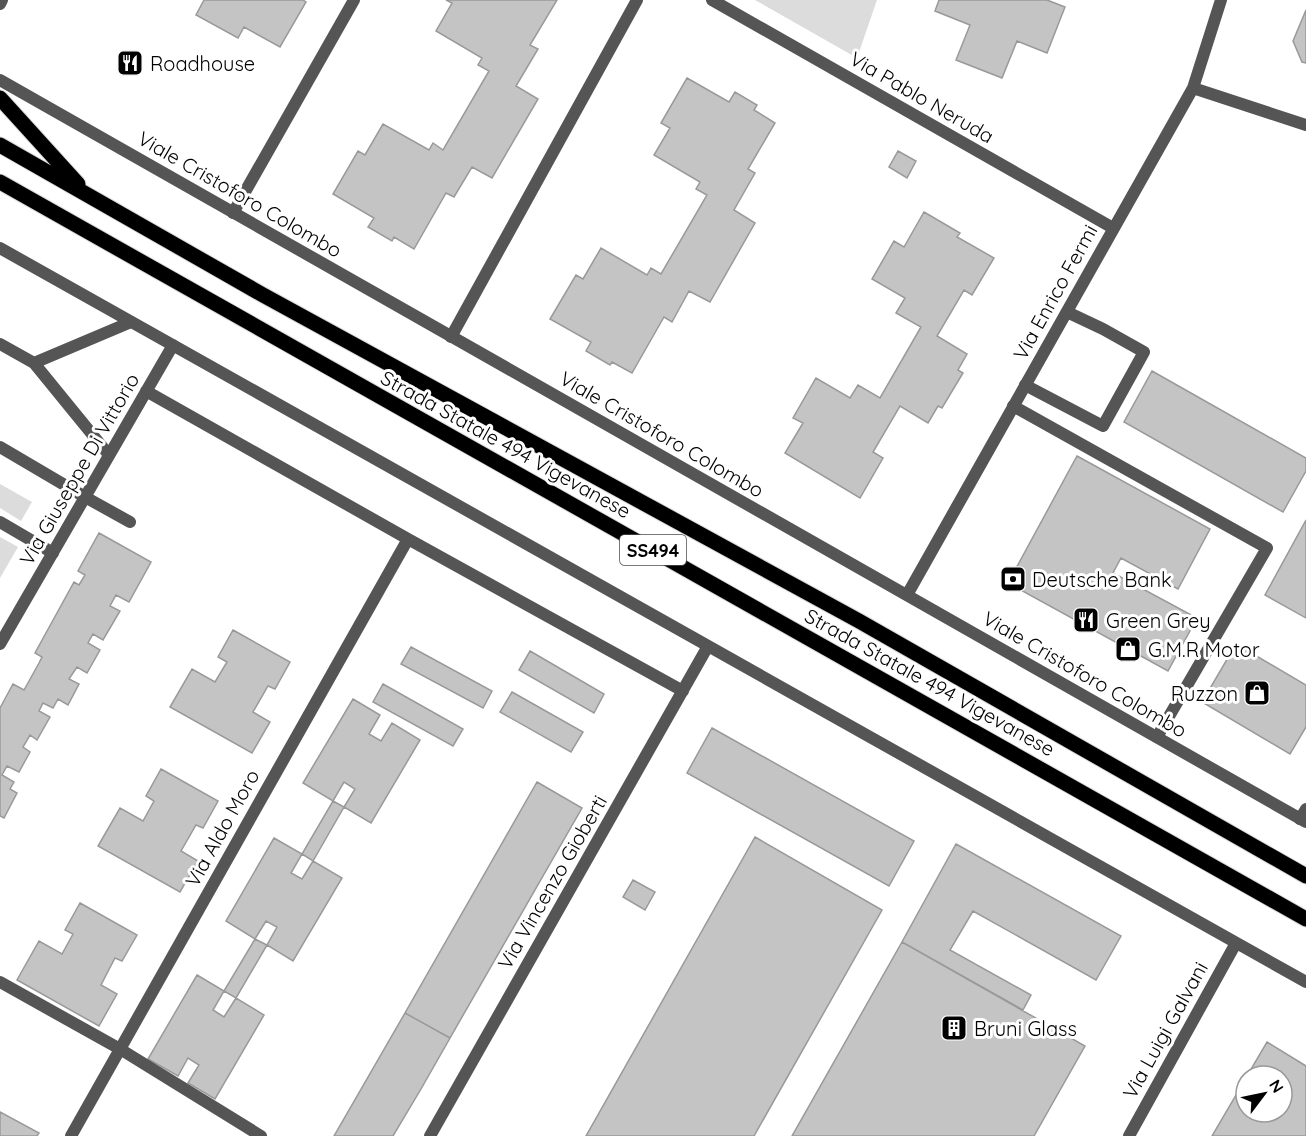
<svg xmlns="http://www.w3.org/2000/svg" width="1306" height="1136" font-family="Quicksand,sans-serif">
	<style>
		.green { fill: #dcdcdc }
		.building { fill: #c4c4c4; stroke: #999; stroke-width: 1.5 }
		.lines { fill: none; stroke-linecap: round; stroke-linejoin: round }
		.primary-casing { stroke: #dbdbdb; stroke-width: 17 }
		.lane { stroke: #555; stroke-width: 12 }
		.street { stroke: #555; stroke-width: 12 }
		.primary { stroke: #000; stroke-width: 15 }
		.labels { text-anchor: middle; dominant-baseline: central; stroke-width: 6; stroke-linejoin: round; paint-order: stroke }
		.shield { fill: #fff; stroke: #4c4c4c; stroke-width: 1.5 }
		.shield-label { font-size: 18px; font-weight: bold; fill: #000 }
		.poi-label { font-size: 20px; fill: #000; stroke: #fff; text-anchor: start }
		.street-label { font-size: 20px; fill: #000; stroke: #fff }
	</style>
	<rect width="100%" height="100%" fill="#fff"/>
	<path class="green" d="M755,0H877L857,58Z
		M0,484L32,502L21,521L0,508Z
		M0,537L18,547L0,578Z"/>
	<path class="building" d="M204,0H303L306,2L280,47L244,27L238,38L196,15Z
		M446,0H557L530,45L538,49L516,86L538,99L492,178L472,167L454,197L446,193L414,249L394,237L392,241L368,227L374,218L333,194L358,151L365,155L383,124L429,150L433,143L443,150L489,71L478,65L482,58L436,31L452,3Z
		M939,0H1047L1065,7L1047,53L1017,41L1002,78L956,60L970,25L935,11Z
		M1306,10V63L1302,62L1293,41Z
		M687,78L729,102L735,92L757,105L754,110L775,123L748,169L755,173L734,210L755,223L710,302L689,291L672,322L664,317L632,373L612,362L610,365L586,351L591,342L550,319L576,275L583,279L601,248L647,275L651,268L661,274L707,195L696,189L700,182L654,155L670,128L661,123Z
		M898,151L916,161L907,178L889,167Z
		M924,212L960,233L957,237L994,258L972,295L964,290L937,336L967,354L958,370L963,373L942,408L938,406L928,423L900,406L873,452L883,458L860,498L785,453L803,423L793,418L816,378L850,398L858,385L880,398L921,327L896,313L905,298L872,279L894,241L904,247Z
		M1152,371L1306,458V471L1283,512L1124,422Z
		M1077,456L1210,529L1178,589L1121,558L1113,573L1197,618L1168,671L1008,583Z
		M1306,520V618L1265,595Z
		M99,533L151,562L129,602L116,595L110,606L120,611L103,640L93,634L88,643L100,650L87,673L77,667L69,679L79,684L68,705L58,699L53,708L43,703L39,711L50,717L37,740L30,735L23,747L30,752L19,772L7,766L2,775L14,782L10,789L17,793L4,818L0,816V708L13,684L24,690L39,663L42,657L35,653L74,582L79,585L85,575L78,571Z
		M233,630L290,662L275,689L268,686L253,712L270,722L252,753L170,707L192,669L215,682L227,662L218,657Z
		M1236,644L1306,685V727L1290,754L1202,702Z
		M411,647L492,691L483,708L401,664Z
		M530,651L604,694L594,713L519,670Z
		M383,684L463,729L453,746L373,702Z
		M512,692L583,732L571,752L500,712Z
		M353,699L380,715L369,734L381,741L392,723L420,740L371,823L344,807L355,789L344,782L333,801L303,783Z
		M712,728L914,841L889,886L687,773Z
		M161,769L218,801L203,828L196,825L181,851L198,861L180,892L98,846L120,808L143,821L154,801L146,796Z
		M537,782L582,808L450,1038L405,1013Z
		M333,801L344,807L313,861L302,854Z
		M755,837L882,910L754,1136H586Z
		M274,838L302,854L291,873L302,879L313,861L342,878L293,961L267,945L277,927L266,921L255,939L226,921Z
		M956,844L1121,936L1096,980L973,911L950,950L1031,995L1023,1010L902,942Z
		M633,880L655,892L645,910L623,897Z
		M80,903L137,935L122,961L115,958L101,985L117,994L99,1026L17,980L39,941L62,954L73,934L65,930Z
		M255,939L267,945L236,998L224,991Z
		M902,942L1085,1046L1034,1136H792Z
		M197,975L224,991L213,1010L224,1017L236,998L264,1015L215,1099L188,1083L199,1065L188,1058L178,1076L148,1059Z
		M405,1013L450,1038L421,1089L393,1136H334Z
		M1267,1042L1306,1066V1136H1212L1246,1078V1112H1282V1076H1247Z
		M0,1112L39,1133L37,1136H0Z"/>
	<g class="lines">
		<g class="primary-casing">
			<path id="primary" d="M0,98L78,184
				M0,145L263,295L859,621L1306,876
				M0,182L1306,919"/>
		</g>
		<path class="lane" d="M233,213L354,0
			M451,337L637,0
			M0,344L34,363L131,322
			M34,363L109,455
			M1025,385L1103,426L1144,352L1103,329L1067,312
			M1013,406L1267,548L1157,737
			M85,497L130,522
			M0,522L53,553
			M1300,819L1306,809
			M0,982L120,1049L261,1136"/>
		<path class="street" d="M712,0L1113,228
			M0,4L2,0
			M0,80L1306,822
			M1193,88L1306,125
			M0,248L1306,982
			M146,391L408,539L683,691
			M0,447L85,497
			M907,595L1193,88L1221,0
			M0,644L173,345
			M71,1136L408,539
			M430,1136L708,646
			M1129,1136L1236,943"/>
		<use href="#primary" class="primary"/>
	</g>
	<defs>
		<g id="restaurant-square" transform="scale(1.35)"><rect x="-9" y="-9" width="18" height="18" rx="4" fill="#000" stroke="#fff"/><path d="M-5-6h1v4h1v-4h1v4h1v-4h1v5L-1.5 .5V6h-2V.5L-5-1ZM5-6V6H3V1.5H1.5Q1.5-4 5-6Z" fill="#fff"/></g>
		<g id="bank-square" transform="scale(1.35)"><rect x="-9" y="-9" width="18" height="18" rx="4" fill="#000" stroke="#fff"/><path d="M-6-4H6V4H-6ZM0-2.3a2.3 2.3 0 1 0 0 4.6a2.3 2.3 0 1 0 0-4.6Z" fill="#fff"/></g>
		<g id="shop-square" transform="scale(1.35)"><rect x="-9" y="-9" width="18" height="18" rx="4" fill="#000" stroke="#fff"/><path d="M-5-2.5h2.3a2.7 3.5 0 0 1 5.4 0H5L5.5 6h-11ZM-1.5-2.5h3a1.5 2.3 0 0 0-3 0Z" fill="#fff"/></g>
		<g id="building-square" transform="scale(1.35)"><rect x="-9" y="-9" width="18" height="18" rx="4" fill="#000" stroke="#fff"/><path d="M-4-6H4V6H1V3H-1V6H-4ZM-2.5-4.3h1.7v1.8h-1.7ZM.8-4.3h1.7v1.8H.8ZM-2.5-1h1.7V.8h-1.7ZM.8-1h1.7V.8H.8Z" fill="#fff"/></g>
	</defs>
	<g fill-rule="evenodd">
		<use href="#restaurant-square" x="130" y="63"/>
		<use href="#bank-square" x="1013" y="579"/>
		<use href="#restaurant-square" x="1086" y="620"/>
		<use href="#shop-square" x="1128" y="649"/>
		<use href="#shop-square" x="1257" y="693"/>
		<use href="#building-square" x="954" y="1028"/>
	</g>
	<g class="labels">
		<rect class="shield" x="620" y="535" width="66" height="30" rx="4.5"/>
		<g class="shield-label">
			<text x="653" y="550">SS494</text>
		</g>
		<g class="poi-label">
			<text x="150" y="63">Roadhouse</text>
			<text x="1032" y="579">Deutsche Bank</text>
			<text x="1106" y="620">Green Grey</text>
			<text x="1148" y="649">G.M.R Motor</text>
			<text x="1238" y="693" text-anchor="end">Ruzzon</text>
			<text x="974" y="1028">Bruni Glass</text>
		</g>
		<g class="street-label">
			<text transform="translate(922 97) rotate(30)">Via Pablo Neruda</text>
			<text transform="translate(240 194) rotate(30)">Viale Cristoforo Colombo</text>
			<text transform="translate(1055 292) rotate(-61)">Via Enrico Fermi</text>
			<text transform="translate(662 434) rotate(30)">Viale Cristoforo Colombo</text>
			<text transform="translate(506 444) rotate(29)">Strada Statale 494 Vigevanese</text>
			<text transform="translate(79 469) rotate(-60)">Via Giuseppe Di Vittorio</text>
			<text transform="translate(1085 674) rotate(30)">Viale Cristoforo Colombo</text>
			<text transform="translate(930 682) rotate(29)">Strada Statale 494 Vigevanese</text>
			<text transform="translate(222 828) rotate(-61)">Via Aldo Moro</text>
			<text transform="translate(552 882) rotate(-60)">Via Vincenzo Gioberti</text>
			<text transform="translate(1165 1030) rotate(-61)">Via Luigi Galvani</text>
		</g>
	</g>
	<g transform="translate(1264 1094) rotate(58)"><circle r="28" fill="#ffffff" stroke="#999999" stroke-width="1.5"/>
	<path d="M0-4.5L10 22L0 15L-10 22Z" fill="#000000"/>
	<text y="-9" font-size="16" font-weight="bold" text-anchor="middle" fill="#000000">N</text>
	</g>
</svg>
